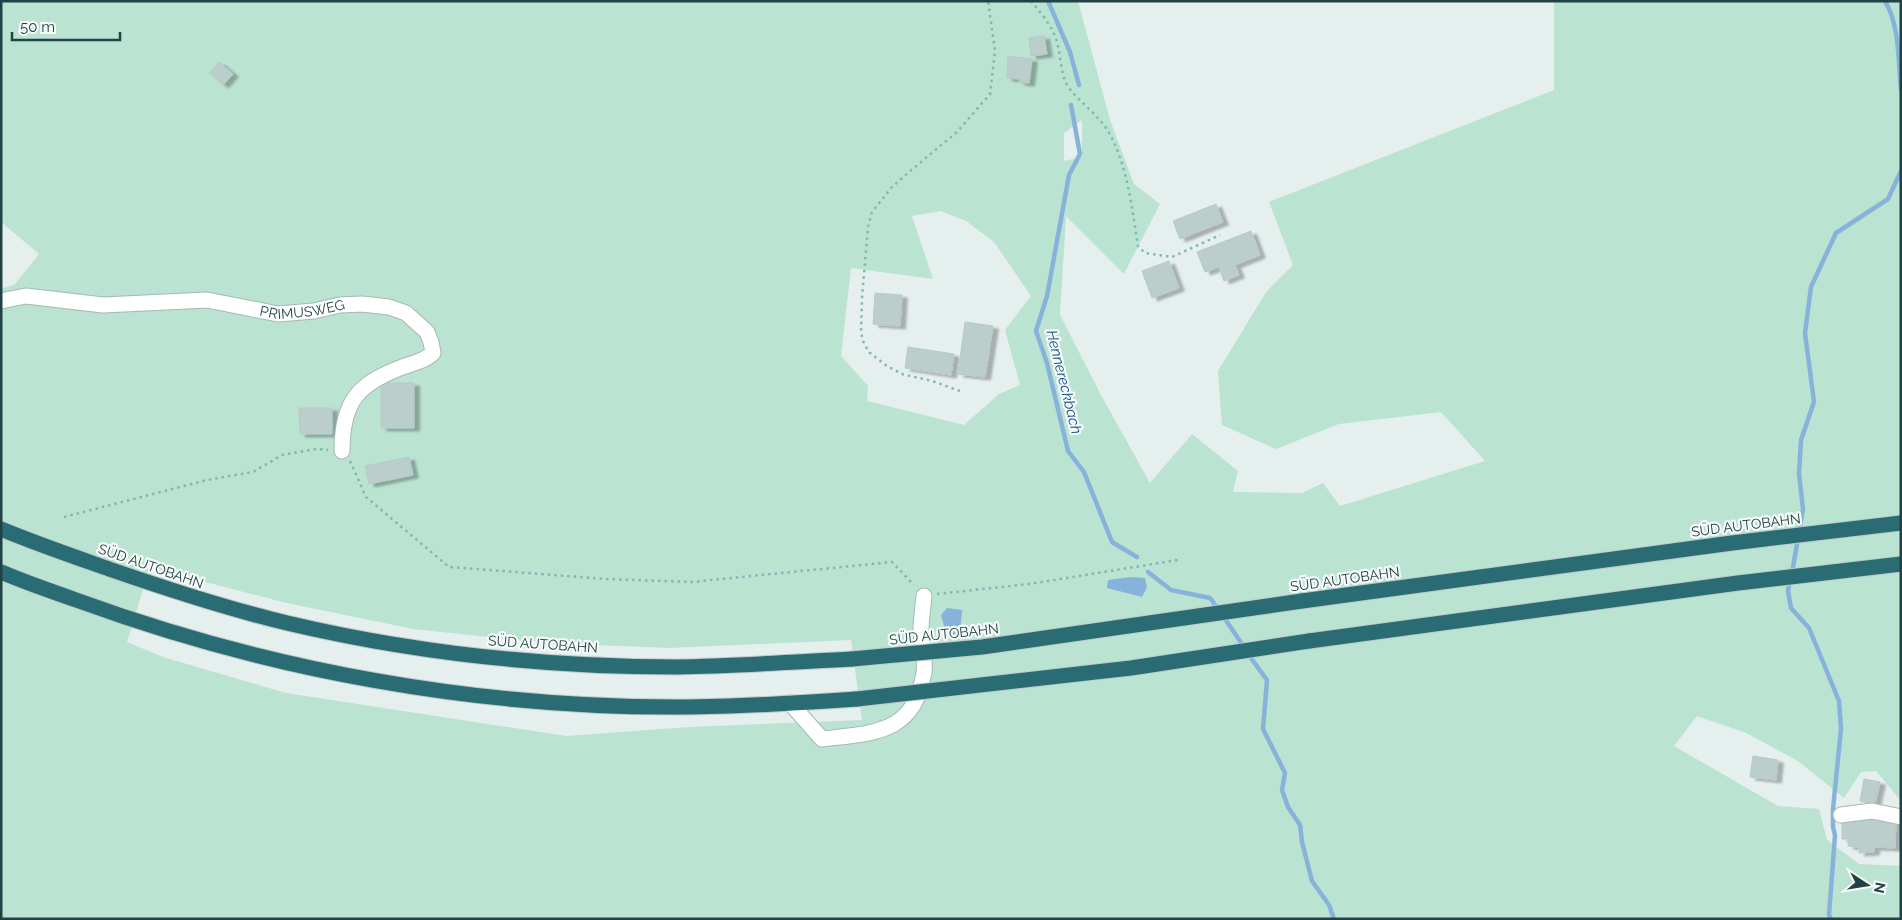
<svg xmlns="http://www.w3.org/2000/svg" width="1902" height="920" font-family="Raleway,sans-serif">
	<style>
		.green { fill: #bbe3d2; fill-rule: evenodd }
		.water { fill: #87b3da }
		.lines { fill: none; stroke-linecap: round; stroke-linejoin: round }
		.stream { stroke: #87b3da; stroke-width: 4.5 }
		.building { fill: #bccecb; stroke: #b6cac8; filter: url(#shadow) }
		.minor-casing { stroke: #a6b8b8; stroke-width: 17 }
		.highway-casing { stroke: #c1cacb; stroke-width: 17 }
		.path { stroke: #82b7b6; stroke-width: 2.5; stroke-dasharray: 2.5 4; stroke-linecap: butt }
		.minor { stroke: #fff; stroke-width: 15 }
		.highway { stroke: #296c74; stroke-width: 15 }
		.highway-bridge-casing { stroke: #c1cacb; stroke-width: 17; stroke-linecap: butt }
		.highway-bridge { stroke: #296c74; stroke-width: 15 }
		.labels { text-anchor: middle; dominant-baseline: central; stroke-width: 4.5; stroke-linejoin: round; paint-order: stroke }
		.street-label { font-size: 14px; fill: #214244; stroke: #f6fbfa }
		.water-label { font-size: 15px; font-style: italic; fill: #135088; stroke: #f6fbfa }
	</style>
	<defs>
		<filter id="shadow"><feDropShadow dx="5.5" dy="3" stdDeviation="1" flood-color="#0004"/></filter>
	</defs>
	<rect width="100%" height="100%" fill="#e5efee"/>
	<path class="green" d="M1,1H1078L1110,120L1134,184L1160,204L1124,274L1066,216L1060,315L1102,397L1150,483L1192,434L1238,471L1233,492L1302,493L1323,483L1340,506L1485,461L1441,412L1339,424L1276,449L1222,425L1218,371L1266,292L1293,265L1269,202L1554,90V1H1901V801L1876,771L1861,772L1844,798L1798,761L1746,733L1697,716L1674,746L1778,806L1819,809L1827,840L1859,864L1901,866V919H1V289L15,284L39,254L1,222ZM1082,120V157L1064,161V133ZM941,211L966,221L994,242L1031,296L1005,330L1020,385L999,394L964,425L867,401L868,386L841,356L851,268L933,279L912,216ZM150,566L157,569L282,602L413,629L547,643L669,648L851,640L862,720L689,727L566,736L286,693L163,657L127,642Z"/>
	<path class="water" d="M1130,577L1145,578L1147,587L1142,597L1107,588L1108,580Z
		M947,608L962,610L960,636H947L941,615Z"/>
	<g class="lines">
		<path class="stream" d="M1048,1L1070,52L1079,85
			M1885,1C1900,26 1898,61 1901,89
			M1071,105L1080,154L1069,175L1047,296L1036,331L1047,363L1068,451L1084,472L1112,542L1137,557
			M1148,572L1171,590L1210,598L1219,610
			M1792,573L1803,509L1799,474L1801,440L1814,402L1805,333L1811,287L1836,233L1888,199L1901,171
			M1790,580L1788,591L1791,608L1809,628L1839,701L1841,729L1833,809V827L1835,835L1829,915L1831,919
			M1223,616L1244,647
			M1248,654L1267,680L1263,729L1285,773L1282,790L1288,807L1300,825L1302,842L1312,881L1329,905L1334,919"/>
	</g>
	<path class="building" d="M1044,36L1047,54L1031,56L1029,38Z
		M1008,56L1032,59L1029,83L1019,82L1020,79L1007,78Z
		M219,62L233,74L223,85L209,73Z
		M1216,204L1223,222L1180,239L1173,221Z
		M1251,231L1260,255L1235,265L1239,275L1224,281L1219,267L1205,272L1197,252Z
		M1169,261L1179,288L1152,298L1142,271Z
		M875,293L902,295L900,326L873,324Z
		M965,322L993,326L985,377L958,374Z
		M908,347L954,354L951,375L905,368Z
		M381,383H414V428H381Z
		M299,408H332V434H300Z
		M409,457L413,475L369,484L365,466Z
		M1753,756L1778,760L1776,780L1750,777Z
		M1864,779L1880,782L1875,804L1860,801Z
		M1849,817L1896,818L1895,848L1874,847V852L1859,853V847L1848,846L1849,839H1842V820Z"/>
	<g class="lines">
		<g class="minor-casing">
			<g id="minor">
				<path id="s1" d="M1,301L26,296L103,305L207,300L278,314L314,311L340,305L362,304L389,307L406,313L427,332L431,342L433,353C426,360 415,363 405,366C359,383 342,400 342,451"/>
				<path d="M790,703L822,739C874,733 915,734 924,672C926,658 921,643 921,630C921,619 923,607 924,596"/>
				<path d="M1841,815L1872,811L1901,817"/>
			</g>
		</g>
		<g class="highway-casing">
			<path id="highway" d="M1,529C37,544 75,557 112,570C170,590 228,609 287,623C414,653 547,667 677,667C735,666 794,662 852,659
				M1,572C27,583 53,592 79,601C271,671 477,708 682,707C740,707 799,703 857,699
				M1302,601L1732,543L1901,523
				M1309,641L1738,583L1901,564"/>
		</g>
		<path class="path" d="M1031,1C1041,13 1053,27 1057,42C1061,56 1060,71 1067,85C1078,101 1095,112 1106,128C1127,160 1132,209 1138,246L1145,253L1172,257L1220,235
			M960,391L932,381L902,374L887,366L870,353L864,344L861,333L862,298L868,227L872,212L892,187L909,172L957,132L990,94L995,51L988,1
			M350,461L366,497L449,567L606,579L691,582L892,562L914,585
			M64,517L207,480L253,472L282,455L316,449L328,450
			M937,594L1029,584L1178,560"/>
		<use href="#minor" class="minor"/>
		<use href="#highway" class="highway"/>
		<g class="highway-bridge-casing">
			<path id="highway-bridge" d="M852,659L982,647L1302,601
				M857,699L1131,668L1309,641"/>
		</g>
		<use href="#highway-bridge" class="highway-bridge"/>
	</g>
	<g class="labels">
		<g class="street-label">
			<text stroke="none"><textPath href="#s1" startOffset="304">PRIMUSWEG</textPath></text>
			<text transform="translate(1746 525) rotate(-7)">SÜD AUTOBAHN</text>
			<text transform="translate(151 566) rotate(19)">SÜD AUTOBAHN</text>
			<text transform="translate(1345 579) rotate(-8)">SÜD AUTOBAHN</text>
			<text transform="translate(944 634) rotate(-6)">SÜD AUTOBAHN</text>
			<text transform="translate(543 644) rotate(4)">SÜD AUTOBAHN</text>
		</g>
		<g class="water-label">
			<text transform="translate(1064 382) rotate(76)">Hennereckbach</text>
		</g>
	</g>
	<rect width="1902" height="920" fill="none" stroke="#214244" stroke-width="5"/>
	<g transform="translate(1867 885) rotate(102)" stroke="#f6fbfa" stroke-width="4" paint-order="stroke">
	<path d="M0-4L9 19L0 12L-9 19Z" fill="#214244"/>
	<text y="-8" font-size="14" font-weight="bold" text-anchor="middle" fill="#214244">N</text>
	</g>
	<path d="M12 32v8h108v-8" fill="none" stroke="#214244" stroke-width="2.5"/>
	<text x="20" y="32" font-size="15" fill="#214244" stroke="#f6fbfa" stroke-width="4" paint-order="stroke">50 m</text>
</svg>
